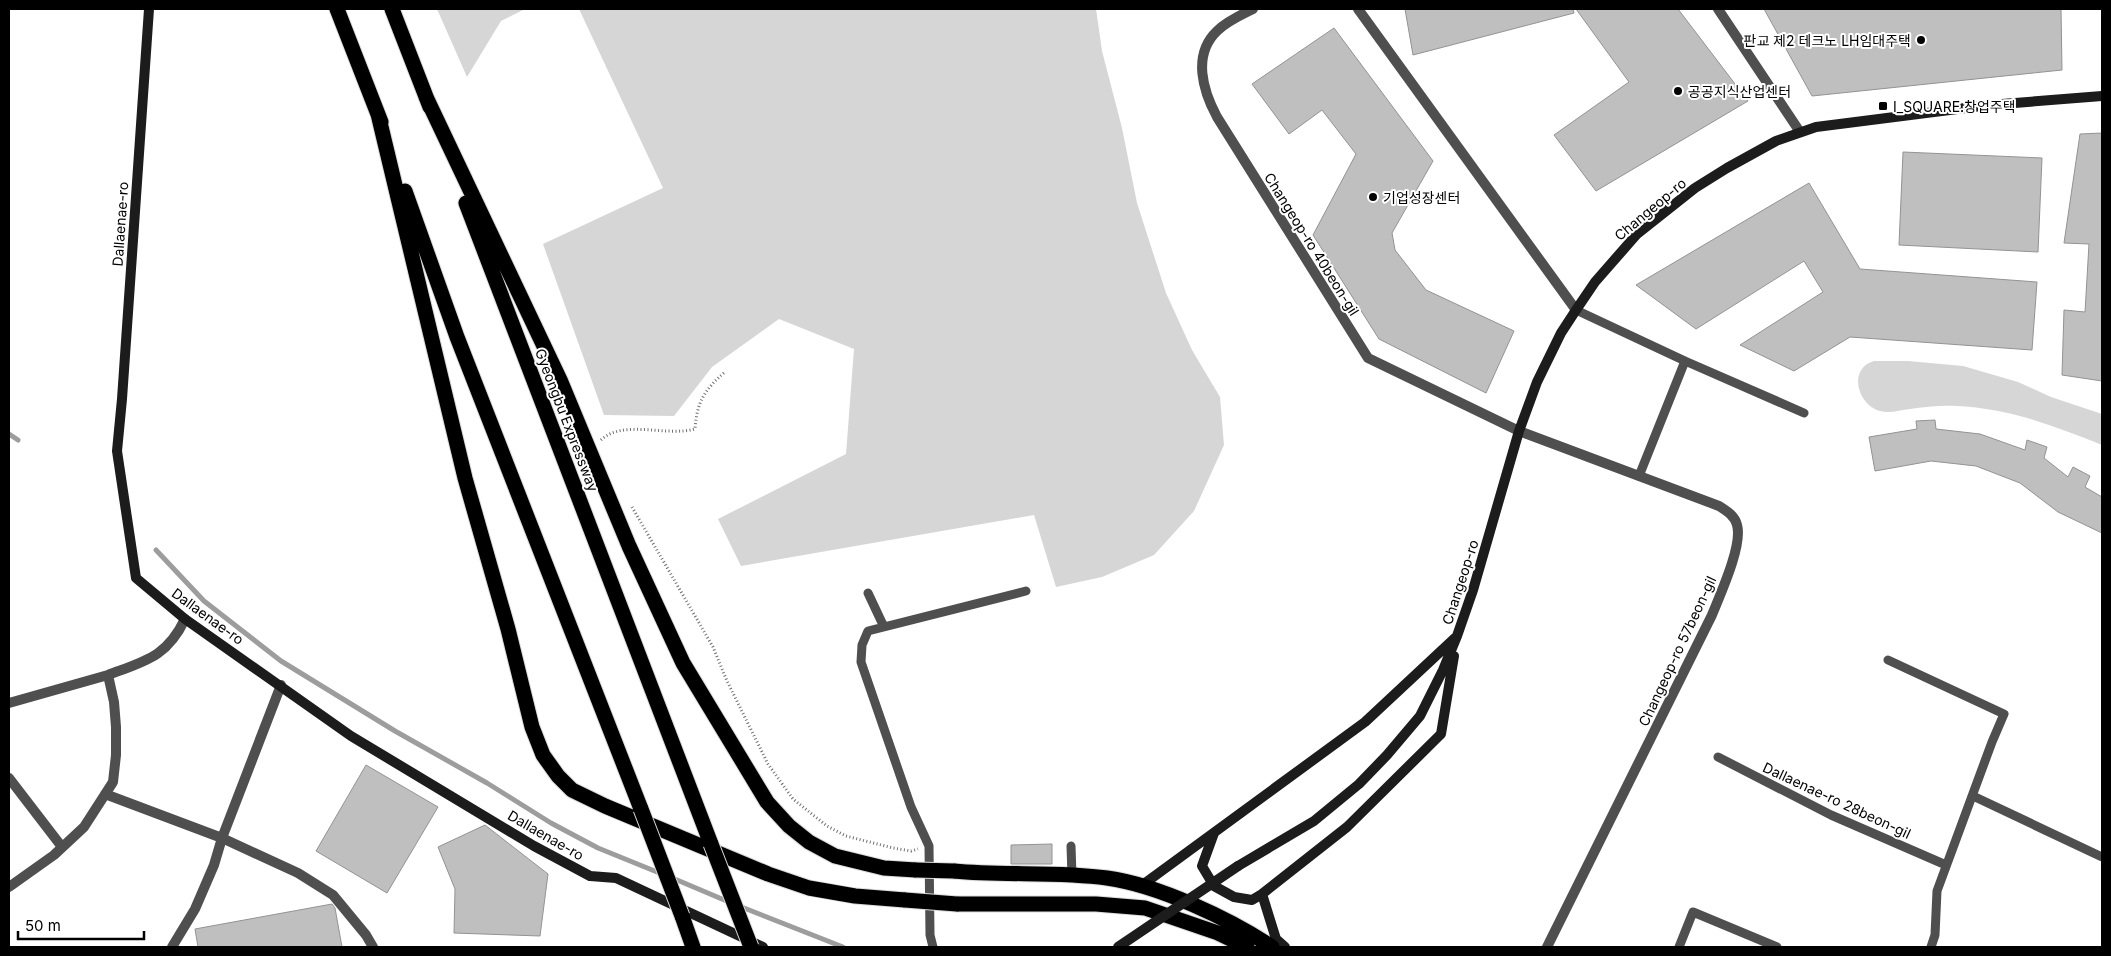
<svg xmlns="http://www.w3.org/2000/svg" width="2111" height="956" font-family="Inter,'Noto Sans KR',sans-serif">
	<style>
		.green { fill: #d6d6d6 }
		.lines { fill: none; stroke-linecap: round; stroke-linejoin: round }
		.stream { stroke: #9d9d9d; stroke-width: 5 }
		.building { fill: #bfbfbf; stroke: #939393 }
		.highway-casing { stroke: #dbdbdb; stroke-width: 17 }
		.path { stroke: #717171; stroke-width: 3; stroke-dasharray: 1 2.5; stroke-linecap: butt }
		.lane { stroke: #4f4f4f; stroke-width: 9 }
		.street { stroke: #4f4f4f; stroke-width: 10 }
		.secondary { stroke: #1c1c1c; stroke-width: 10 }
		.highway { stroke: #000; stroke-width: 15 }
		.highway-bridge-casing { stroke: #dbdbdb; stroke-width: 17; stroke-linecap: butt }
		.secondary-bridge { stroke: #1c1c1c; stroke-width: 10 }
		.highway-bridge { stroke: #000; stroke-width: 15 }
		.poi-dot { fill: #000; stroke: #fff; stroke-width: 2 }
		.labels { text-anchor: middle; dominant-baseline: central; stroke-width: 4; stroke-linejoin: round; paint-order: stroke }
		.poi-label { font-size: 14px; fill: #000; stroke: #fff; text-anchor: start }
		.street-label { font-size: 14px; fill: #000; stroke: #fff }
	</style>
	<rect width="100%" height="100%" fill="#fff"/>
	<path class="green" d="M437,9H525L501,21L467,77Z
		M579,9H1096L1102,51L1122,128L1137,203L1166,293L1192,350L1220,397L1224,445L1194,511L1154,555L1102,577L1056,587L1034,515L741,566L718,519L846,454L854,349L779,319L712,367L674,416L604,415L543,244L663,188Z
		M1874,361H1908L1963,366L2018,382L2051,397L2102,414V445C2055,426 2008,408 1956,406C1941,405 1925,407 1910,409C1900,410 1890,414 1880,411C1858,405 1847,369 1874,361Z"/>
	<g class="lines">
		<path class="stream" d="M9,434L18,440
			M156,550L204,601L281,661L395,731L487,783L551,823L598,848L662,874
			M670,877L729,902
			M739,906L843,947"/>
	</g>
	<path class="building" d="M1405,9H1573L1574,13L1413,55Z
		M1576,9H1678L1748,101L1596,191L1554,135L1629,82Z
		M1764,9H2061L2062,70L1812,96Z
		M1334,28L1433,161L1392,233L1395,250L1426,290L1514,331L1486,393L1379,339L1313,235L1356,154L1322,110L1289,134L1252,84Z
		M2102,133V381L2062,375L2064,310L2085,312L2089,244L2064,243L2080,134Z
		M1903,152L2042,158L2038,252L1899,245Z
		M1809,183L1860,269L2037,282L2032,350L1850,337L1794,371L1740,345L1823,292L1804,261L1696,329L1636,285Z
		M1935,420L1936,429L1980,434L2025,450L2027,440L2047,447L2044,458L2068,477L2073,467L2090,476L2085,487L2102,497V533L2058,512L2020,483L1976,466L1931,461L1875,471L1869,437L1917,429L1916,421Z
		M366,765L438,807L387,893L316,851Z
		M485,825L548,874L540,936L454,933L455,889L438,847Z
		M1052,844V864H1011V845Z
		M332,904L335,908L342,947H198L195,929Z"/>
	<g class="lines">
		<g class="highway-casing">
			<path id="highway" d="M337,9L381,122
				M392,9L430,107
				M426,97L561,382L629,546L683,663L767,802L789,826L809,842L835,856L884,868L916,870
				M378,114L465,478L508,629L532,727L543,755L558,776L572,790L605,806L768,874L809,888L855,896L905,900
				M405,191L457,337L641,809
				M466,203L711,844
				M954,871C1005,876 1057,871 1107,878C1158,885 1230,919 1272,947
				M957,904H1096L1145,908L1218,933L1247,947
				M682,916L693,947"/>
		</g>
		<path class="path" d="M601,440C623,419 666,437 695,429C697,402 704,390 725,372
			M632,507L713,647L727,681L768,764L793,799L827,826L846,836L893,848L911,851L918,849"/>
		<path class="lane" d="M1576,310L1685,361L1804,413
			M1639,476L1685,361
			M868,593L884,627
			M1888,660L2004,714L1992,742L1937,891L1935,935L1931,947
			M1718,757L1831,815L1946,865
			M1973,796L2102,857
			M1071,846L1072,876
			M933,947L930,935L929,846L911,807L861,662L862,645L868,631L1026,591
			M1679,947L1693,912L1777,947"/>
		<path class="street" d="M1253,9C1241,15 1227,21 1217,31C1192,55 1203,91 1217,117L1368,358L1519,431L1719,506C1727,511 1735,516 1737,525C1743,545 1720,595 1712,615L1547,947
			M1358,9L1576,310
			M1718,9L1800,132
			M9,703L108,675
			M9,778L62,847
			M105,794L222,838L298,873L333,895L366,935L373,947
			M9,887L54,855L84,827L113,782L116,755V727L114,702L108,675C145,661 167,657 185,619
			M172,947L195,909L214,865L222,838L281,685"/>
		<path class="secondary" d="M149,9L122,399L117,451L136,578L185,619L351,736L534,846L590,876L616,878L763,947
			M1214,833L1202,866L1214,886L1234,897L1252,900L1262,894
			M1238,866L1314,821L1359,784L1387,755L1420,716L1443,670L1457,636L1473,590L1519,431L1537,382L1561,333L1576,310L1595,282L1637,234L1695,188L1727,168L1776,141L1816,127L1989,105L2102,96
			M1141,886L1365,722L1455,638
			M1285,947L1276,939L1262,894L1347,827L1441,734L1454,656"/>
		<use href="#highway" class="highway"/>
		<g class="highway-bridge-casing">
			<path id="highway-bridge" d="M641,809L682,916
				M711,844L751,947
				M916,870L954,871
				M905,900L957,904"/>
		</g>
		<path class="secondary-bridge" d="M1118,947L1238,866"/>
		<use href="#highway-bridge" class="highway-bridge"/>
	</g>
	<g class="poi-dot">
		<circle cx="1921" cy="40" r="5"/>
		<circle cx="1678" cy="91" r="5"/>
		<rect x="1878" y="101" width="10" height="10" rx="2.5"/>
		<circle cx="1373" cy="197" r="5"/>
	</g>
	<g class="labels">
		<g class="poi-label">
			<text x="1911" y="40" text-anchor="end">판교 제2 테크노 LH임대주택</text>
			<text x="1688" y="91">공공지식산업센터</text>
			<text x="1893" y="106">I_SQUARE.창업주택</text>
			<text x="1383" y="197">기업성장센터</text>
		</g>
		<g class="street-label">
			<text transform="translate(1650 209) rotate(-40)">Changeop-ro</text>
			<text transform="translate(120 224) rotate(-86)">Dallaenae-ro</text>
			<text transform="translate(1312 244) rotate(58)">Changeop-ro 40beon-gil</text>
			<text transform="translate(567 420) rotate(69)">Gyeongbu Expressway</text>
			<text transform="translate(1460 582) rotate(-72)">Changeop-ro</text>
			<text transform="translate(208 616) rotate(36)">Dallaenae-ro</text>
			<text transform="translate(1677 651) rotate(-65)">Changeop-ro 57beon-gil</text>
			<text transform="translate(1837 800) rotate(25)">Dallaenae-ro 28beon-gil</text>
			<text transform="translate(546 835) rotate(30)">Dallaenae-ro</text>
		</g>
	</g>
	<rect width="2111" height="956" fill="none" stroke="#000000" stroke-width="20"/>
	<path d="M18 931v8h126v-8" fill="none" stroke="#000000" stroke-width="2.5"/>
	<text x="25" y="931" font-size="15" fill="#000000" stroke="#ffffff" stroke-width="4" paint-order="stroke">50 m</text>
</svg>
